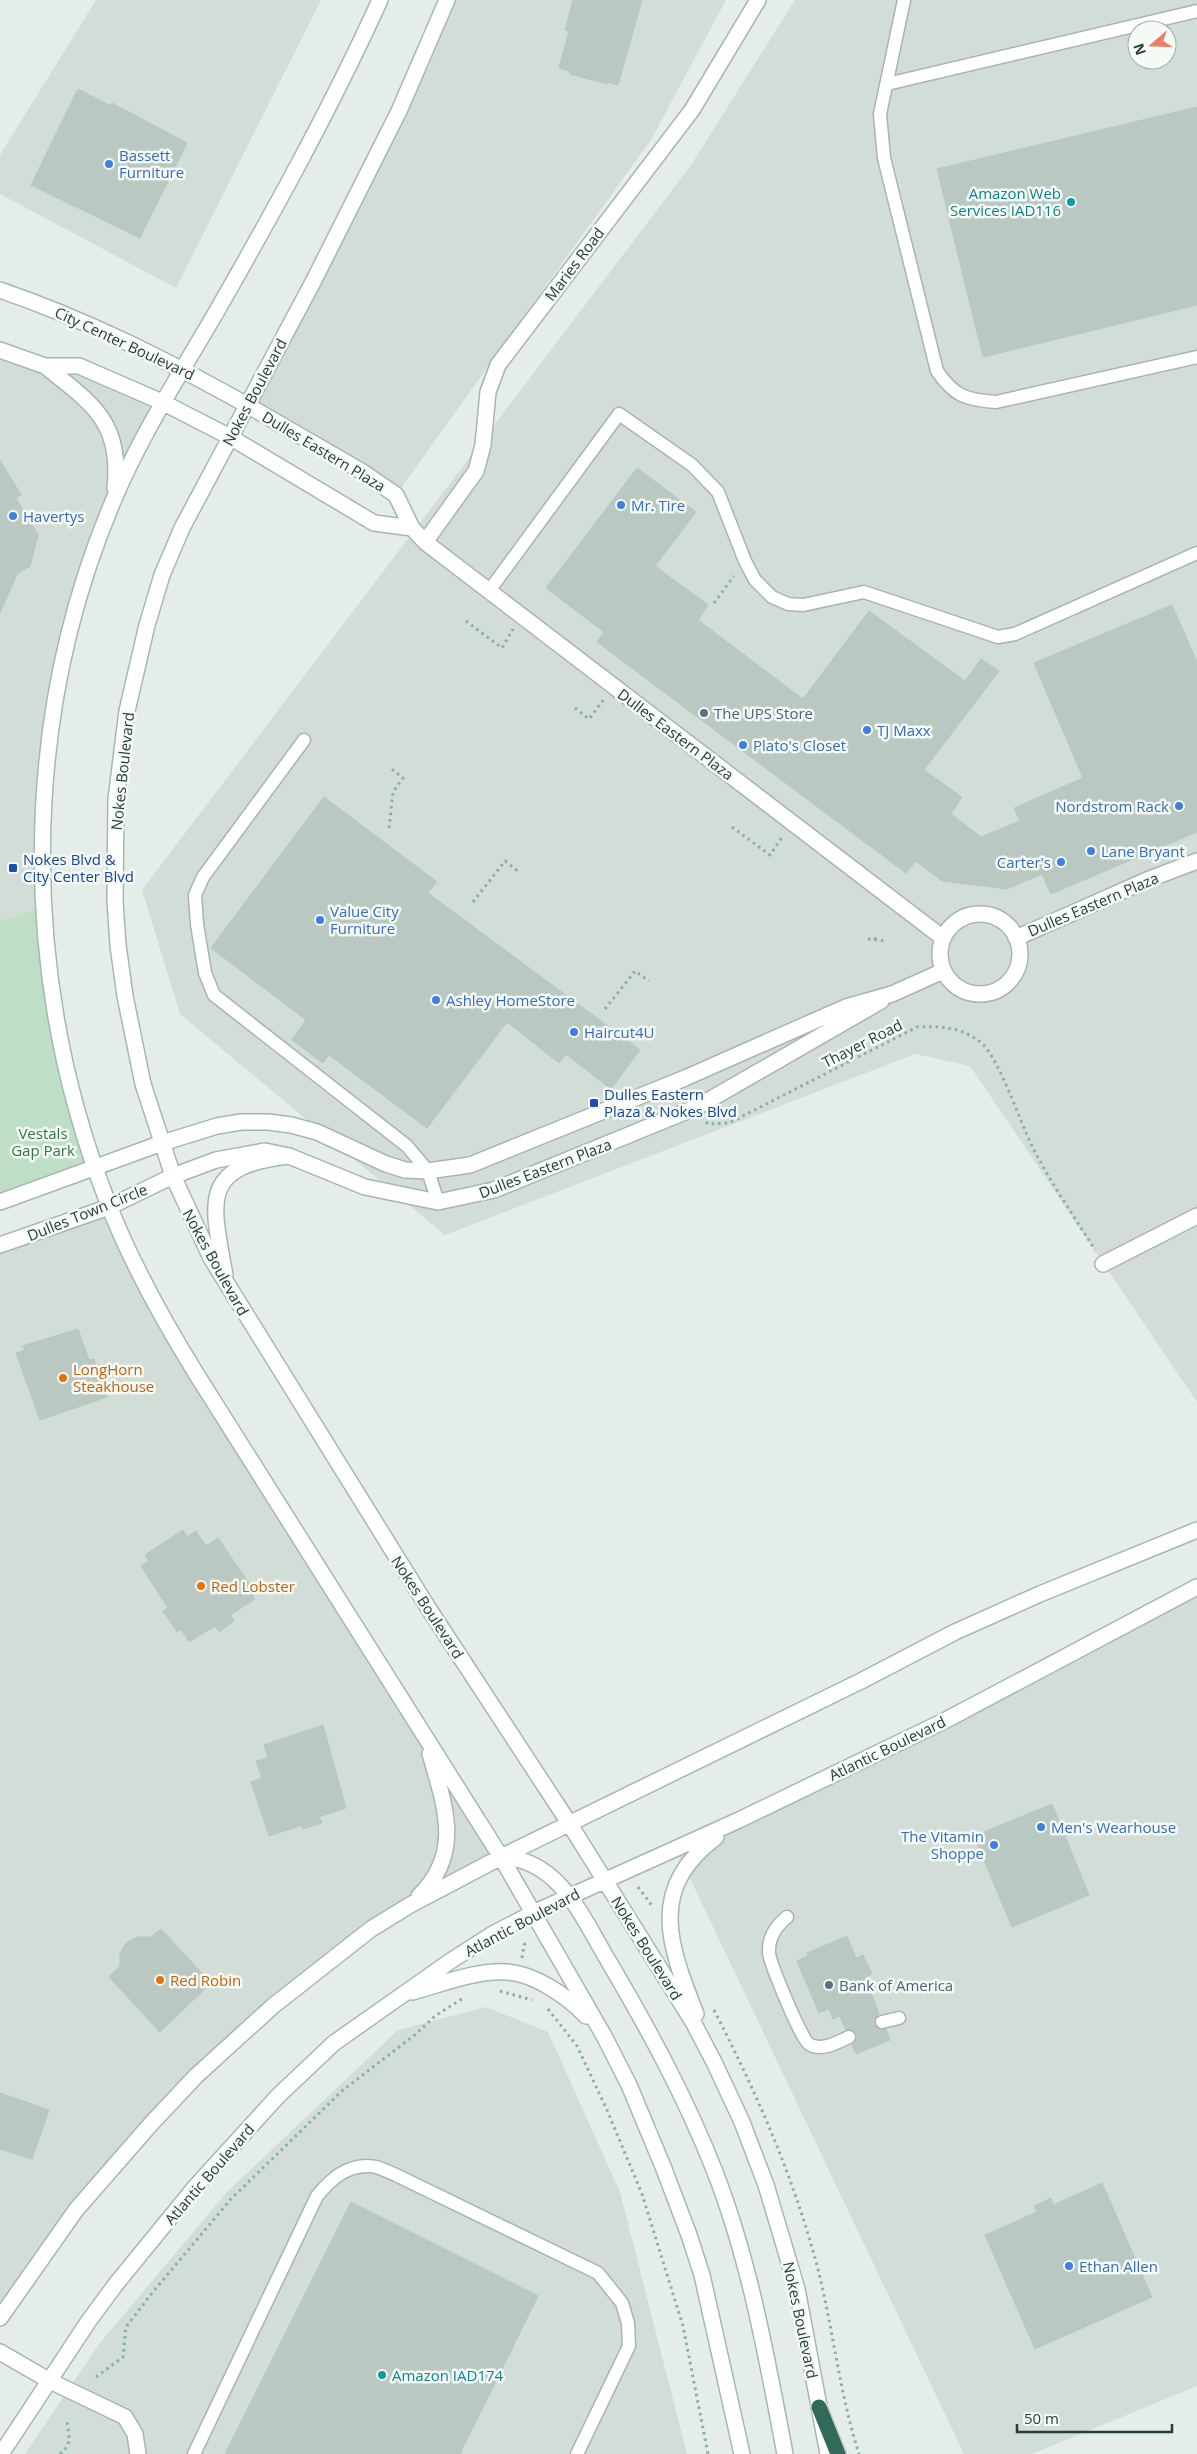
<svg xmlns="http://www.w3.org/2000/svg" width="1197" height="2454" font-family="'Open Sans',sans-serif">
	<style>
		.built { fill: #d3ddd8; fill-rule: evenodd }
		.green { fill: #bedec5 }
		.building { fill: #bac8c2; stroke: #b7c7c0 }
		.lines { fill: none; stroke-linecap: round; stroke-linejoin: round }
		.service-casing { stroke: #a7b5b0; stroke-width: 15 }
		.minor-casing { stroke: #a7b5b0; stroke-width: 18 }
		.tertiary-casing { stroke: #a7b5b0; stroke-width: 18 }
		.secondary-casing { stroke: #a3b9b0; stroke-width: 18 }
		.motorway-casing { stroke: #c2c9c7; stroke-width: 18 }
		.path { stroke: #86b0a1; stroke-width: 3; stroke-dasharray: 2.5 4; stroke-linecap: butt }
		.service { stroke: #fff; stroke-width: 12 }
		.minor { stroke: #fff; stroke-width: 15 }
		.tertiary { stroke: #fff; stroke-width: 15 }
		.secondary { stroke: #fff; stroke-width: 15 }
		.motorway { stroke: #316a5b; stroke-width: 15 }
		.shop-dot { fill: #3f7fe0; stroke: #f5faf7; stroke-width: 2 }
		.culture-dot { fill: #0f9aa8; stroke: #f5faf7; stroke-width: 2 }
		.service-dot { fill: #5c6f8a; stroke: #f5faf7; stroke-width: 2 }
		.transit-dot { fill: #1a4fb4; stroke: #f5faf7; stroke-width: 2 }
		.food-dot { fill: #e8710a; stroke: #f5faf7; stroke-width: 2 }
		.labels { text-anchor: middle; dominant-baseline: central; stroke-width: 5; stroke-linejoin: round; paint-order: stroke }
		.shop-label { font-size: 15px; fill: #366cbe; stroke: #f5faf7; text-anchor: start }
		.culture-label { font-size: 15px; fill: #0d838f; stroke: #f5faf7; text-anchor: end }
		.street-label { font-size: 15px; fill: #243f36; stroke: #f5faf7 }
		.service-label { font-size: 15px; fill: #4e5e75; stroke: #f5faf7; text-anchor: start }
		.transit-label { font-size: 15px; fill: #164399; stroke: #f5faf7; text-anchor: start }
		.park-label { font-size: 15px; fill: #2f7546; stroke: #f5faf7 }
		.food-label { font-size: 15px; fill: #c56008; stroke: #f5faf7; text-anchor: start }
	</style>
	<rect width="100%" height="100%" fill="#e5ede9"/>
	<path class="built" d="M96,0H321L176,288L0,194V155Z
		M447,0H726L652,138L396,495L247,405Z
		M795,0H1197V1402L970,1066L915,1054L445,1235L180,1014L142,890L691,165ZM1137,30H1167V60H1137Z
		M0,350L79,366L162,402L115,497L60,675L43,907L0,921Z
		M109,1207L136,1268L501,1857L371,1929L150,2125L0,2318V1245Z
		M1197,1587V2386L1032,2454H964L676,1849Z
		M486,2007L548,2032L620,2192L687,2454H25L99,2344L227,2192L398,2030Z"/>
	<path class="green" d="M43,907L46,954L94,1168L0,1202V921Z"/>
	<path class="building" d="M573,0H642L618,85L607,82V84L570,74V71L559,68L569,31L565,30Z
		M78,89L111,106L112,103L187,143L140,238L31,185Z
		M1197,107V305L983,357L937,169Z
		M0,460L21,495L16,498L38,535L30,566L17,574L0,613Z
		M637,468L696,512L655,566L708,605L698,620L803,699L869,611L965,681L981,659L999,671L924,770L962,797L951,814L981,837L1020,821L1014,808L1083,778L1034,663L1172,605L1197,662V832L1051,894L1042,874L1007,889L942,881L916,861L906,873L597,642L604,632L546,588Z
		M324,797L437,882L428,893L640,1050L611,1089L566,1054L559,1063L507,1022L427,1128L329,1055L323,1063L292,1040L306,1020L211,948Z
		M78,1329L89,1360L94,1359L107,1397L40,1420L16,1353L25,1350L23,1346Z
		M183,1530L187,1537L196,1531L206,1546L218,1538L250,1585L247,1586L255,1599L230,1615L234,1621L219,1632L215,1626L189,1642L181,1629L177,1632L163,1611L168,1608L141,1566L149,1561L145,1555Z
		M323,1725L346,1808L319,1817L322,1823L303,1829L302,1825L269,1836L251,1782L262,1778L256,1761L268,1758L264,1745Z
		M1052,1804L1089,1895L1012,1927L974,1836Z
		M161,1929L211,1983L160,2032L109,1977L120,1966V1953L126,1943L137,1937H151Z
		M847,1936L856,1958L863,1955L872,1974L865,1977L879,2014L874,2019V2024L879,2030L886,2029L890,2040L856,2054L852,2045L857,2038L856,2033L850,2029L846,2030L840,2016L833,2019L829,2009L819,2013L797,1961L808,1956L807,1953Z
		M0,2093L49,2110L32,2159L0,2149Z
		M1102,2183L1152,2297L1035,2349L985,2235L1037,2212L1034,2206L1051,2198L1053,2205Z
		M351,2202L538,2296L460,2454H225Z"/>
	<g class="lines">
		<g class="service-casing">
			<path id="service" d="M904,0L880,114L884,158L937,371C954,396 966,400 996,402L1197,357
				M887,84L1197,11
				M489,591L619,414L692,465L718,492L745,561L755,580L772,597L788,604L803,605L864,592L998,637L1015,634L1197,553
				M304,740L203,877L195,895L197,924L205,973L214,995L407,1146L428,1171L438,1202
				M787,1917C776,1926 768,1937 769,1953C770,1963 801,2039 809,2044C821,2052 838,2042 849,2037
				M882,2022L899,2018
				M194,2454L317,2196C331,2179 346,2165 370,2166C378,2166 388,2172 396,2175L598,2273L622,2303L628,2323L629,2346L577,2454"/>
		</g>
		<g class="minor-casing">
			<path id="minor" d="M247,405L361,471L396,495L412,528L425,542L943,938
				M230,437L374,523L412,528
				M425,542L476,471L483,445L488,392L498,365L692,110L758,0
				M940 954a40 40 0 1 1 80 0a40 40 0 1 1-80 0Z
				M1016,938L1147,880L1197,861
				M162,1143L217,1126L241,1122H268L291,1125L317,1132L386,1164L405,1170L428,1171L470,1165L685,1078L846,1007L892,994L943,971
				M173,1176L216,1160L265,1151L289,1156L365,1187L438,1202L494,1190L697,1107L881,1001
				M1103,1264L1197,1216
				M50,2381L125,2417L135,2434L138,2454"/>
		</g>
		<g class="tertiary-casing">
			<path id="tertiary" d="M0,1202L162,1143
				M0,1245L109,1207L173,1176
				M0,2352L50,2381"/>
		</g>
		<g class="secondary-casing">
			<path id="secondary" d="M380,0C331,108 273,213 214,316C179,376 141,435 114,499C19,722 20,979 108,1203C131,1263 163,1320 197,1375L501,1857L604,2036L629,2085L664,2169L689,2235L702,2275L742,2454
				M447,0L399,111L313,282L182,528L162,575L147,625L127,711L116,799L115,901L118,945L125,996L143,1084L173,1176L211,1258L427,1606L569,1823L693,2022L714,2062L742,2122L766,2185L797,2289L828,2454
				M0,290C88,320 166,360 247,405
				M0,350L45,366H79L162,402L230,437
				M45,366C91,403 122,421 115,488
				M225,1275C212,1202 199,1166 289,1156
				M501,1857C560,1859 583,1919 609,1962C649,2030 686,2098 715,2172C750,2262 767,2359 785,2454
				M419,1896C463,1853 445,1806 430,1754
				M412,1992C442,1984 476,1970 507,1972C535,1974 567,1996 586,2016
				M696,2014C669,1945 647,1889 716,1837
				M0,2318L76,2210L150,2125L196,2076L273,2006L371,1929L410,1905L501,1857L861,1681L955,1632L1040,1594L1197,1530
				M1,2454L88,2322L116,2284L196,2186L278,2096L334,2043L452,1960L491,1935L533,1913L739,1820L946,1720L1197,1587"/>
		</g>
		<g class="motorway-casing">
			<path id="motorway" d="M819,2407L838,2454"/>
		</g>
		<path class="path" d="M714,603L734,576
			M466,621L502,648L513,629
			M575,708L589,719L604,699
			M732,827L770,855L783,836
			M389,828L393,792L403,778L389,767
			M473,902L505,861L519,872
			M868,939L885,941
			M875,940L876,935
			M605,1009L635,971L649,981
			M706,1122L708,1124L729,1123L917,1027C940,1026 960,1027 979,1041C998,1054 1020,1122 1032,1146C1050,1182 1074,1216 1095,1250
			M638,1887L653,1907
			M522,1958L524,1945L528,1940
			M500,1991L532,2000
			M548,2009L577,2046L607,2110L642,2194L683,2326L708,2454
			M714,2010C753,2086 787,2162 811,2244C832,2313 837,2386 859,2454
			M96,2377L123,2357L126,2327L152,2293L231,2199L343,2090L416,2034L435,2016L465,1997
			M60,2454C71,2445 70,2438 67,2424L69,2421"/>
		<use href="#service" class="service"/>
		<use href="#minor" class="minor"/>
		<use href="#tertiary" class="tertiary"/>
		<use href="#secondary" class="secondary"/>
		<use href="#motorway" class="motorway"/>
	</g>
	<g class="shop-dot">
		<circle cx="109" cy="164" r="5"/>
		<circle cx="621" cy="505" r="5"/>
		<circle cx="13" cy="516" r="5"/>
		<circle cx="867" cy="730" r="5"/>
		<circle cx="743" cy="745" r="5"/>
		<circle cx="1179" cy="806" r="5"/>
		<circle cx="1091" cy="851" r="5"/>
		<circle cx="1061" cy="862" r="5"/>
		<circle cx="320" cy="920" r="5"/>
		<circle cx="436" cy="1000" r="5"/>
		<circle cx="574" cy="1032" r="5"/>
		<circle cx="1041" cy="1827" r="5"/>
		<circle cx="994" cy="1845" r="5"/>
		<circle cx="1069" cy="2266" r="5"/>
	</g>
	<g class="culture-dot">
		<circle cx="1071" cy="202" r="5"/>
		<circle cx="382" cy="2375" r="5"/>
	</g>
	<g class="service-dot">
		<circle cx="704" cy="713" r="5"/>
		<circle cx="829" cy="1985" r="5"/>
	</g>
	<g class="transit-dot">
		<rect x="8" y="863" width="10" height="10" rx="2.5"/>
		<rect x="589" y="1098" width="10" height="10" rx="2.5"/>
	</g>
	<g class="food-dot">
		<circle cx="63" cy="1378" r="5"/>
		<circle cx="201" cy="1586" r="5"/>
		<circle cx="160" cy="1980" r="5"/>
	</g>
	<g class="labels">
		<g class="shop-label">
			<text x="119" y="155">Bassett<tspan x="119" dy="17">Furniture</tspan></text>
			<text x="631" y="505">Mr. Tire</text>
			<text x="23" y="516">Havertys</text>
			<text x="877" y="730">TJ Maxx</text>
			<text x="753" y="745">Plato's Closet</text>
			<text x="1169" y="806" text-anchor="end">Nordstrom Rack</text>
			<text x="1101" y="851">Lane Bryant</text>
			<text x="1051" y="862" text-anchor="end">Carter's</text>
			<text x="330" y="911">Value City<tspan x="330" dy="17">Furniture</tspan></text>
			<text x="446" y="1000">Ashley HomeStore</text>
			<text x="584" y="1032">Haircut4U</text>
			<text x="1051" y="1827">Men's Wearhouse</text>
			<text x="984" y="1836" text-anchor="end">The Vitamin<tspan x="984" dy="17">Shoppe</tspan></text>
			<text x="1079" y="2266">Ethan Allen</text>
		</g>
		<g class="culture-label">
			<text x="1061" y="193">Amazon Web<tspan x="1061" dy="17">Services IAD116</tspan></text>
			<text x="392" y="2375" text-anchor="start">Amazon IAD174</text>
		</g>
		<g class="street-label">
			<text transform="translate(574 264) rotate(-53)">Maries Road</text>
			<text transform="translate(125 343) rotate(25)">City Center Boulevard</text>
			<text transform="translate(254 392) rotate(-62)">Nokes Boulevard</text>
			<text transform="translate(324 451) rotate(31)">Dulles Eastern Plaza</text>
			<text transform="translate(676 734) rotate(37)">Dulles Eastern Plaza</text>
			<text transform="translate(122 771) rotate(-84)">Nokes Boulevard</text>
			<text transform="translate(1093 904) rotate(-23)">Dulles Eastern Plaza</text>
			<text transform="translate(862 1043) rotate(-27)">Thayer Road</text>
			<text transform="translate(545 1168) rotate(-21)">Dulles Eastern Plaza</text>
			<text transform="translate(87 1212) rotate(-22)">Dulles Town Circle</text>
			<text transform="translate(216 1262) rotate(61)">Nokes Boulevard</text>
			<text transform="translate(428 1607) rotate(57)">Nokes Boulevard</text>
			<text transform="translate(887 1748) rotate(-26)">Atlantic Boulevard</text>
			<text transform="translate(522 1922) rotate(-28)">Atlantic Boulevard</text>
			<text transform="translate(647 1948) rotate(58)">Nokes Boulevard</text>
			<text transform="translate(209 2174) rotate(-49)">Atlantic Boulevard</text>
			<text transform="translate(801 2320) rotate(78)">Nokes Boulevard</text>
		</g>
		<g class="service-label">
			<text x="714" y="713">The UPS Store</text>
			<text x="839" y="1985">Bank of America</text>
		</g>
		<g class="transit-label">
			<text x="23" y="859">Nokes Blvd &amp;<tspan x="23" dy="17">City Center Blvd</tspan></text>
			<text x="604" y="1094">Dulles Eastern<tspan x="604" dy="17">Plaza &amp; Nokes Blvd</tspan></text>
		</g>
		<g class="park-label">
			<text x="43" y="1133">Vestals<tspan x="43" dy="17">Gap Park</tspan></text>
		</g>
		<g class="food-label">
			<text x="73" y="1369">LongHorn<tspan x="73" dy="17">Steakhouse</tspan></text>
			<text x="211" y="1586">Red Lobster</text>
			<text x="170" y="1980">Red Robin</text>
		</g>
	</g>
	<g transform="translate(1152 45) rotate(251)"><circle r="24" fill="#f5faf7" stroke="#a1afaa"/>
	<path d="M0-4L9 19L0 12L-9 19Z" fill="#ed7d63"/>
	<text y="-8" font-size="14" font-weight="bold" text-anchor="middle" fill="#243f36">N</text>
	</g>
	<path d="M1017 2424v8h155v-8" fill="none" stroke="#243f36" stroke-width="2.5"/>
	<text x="1024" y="2424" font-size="15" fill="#243f36" stroke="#f5faf7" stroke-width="4" paint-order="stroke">50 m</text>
</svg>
